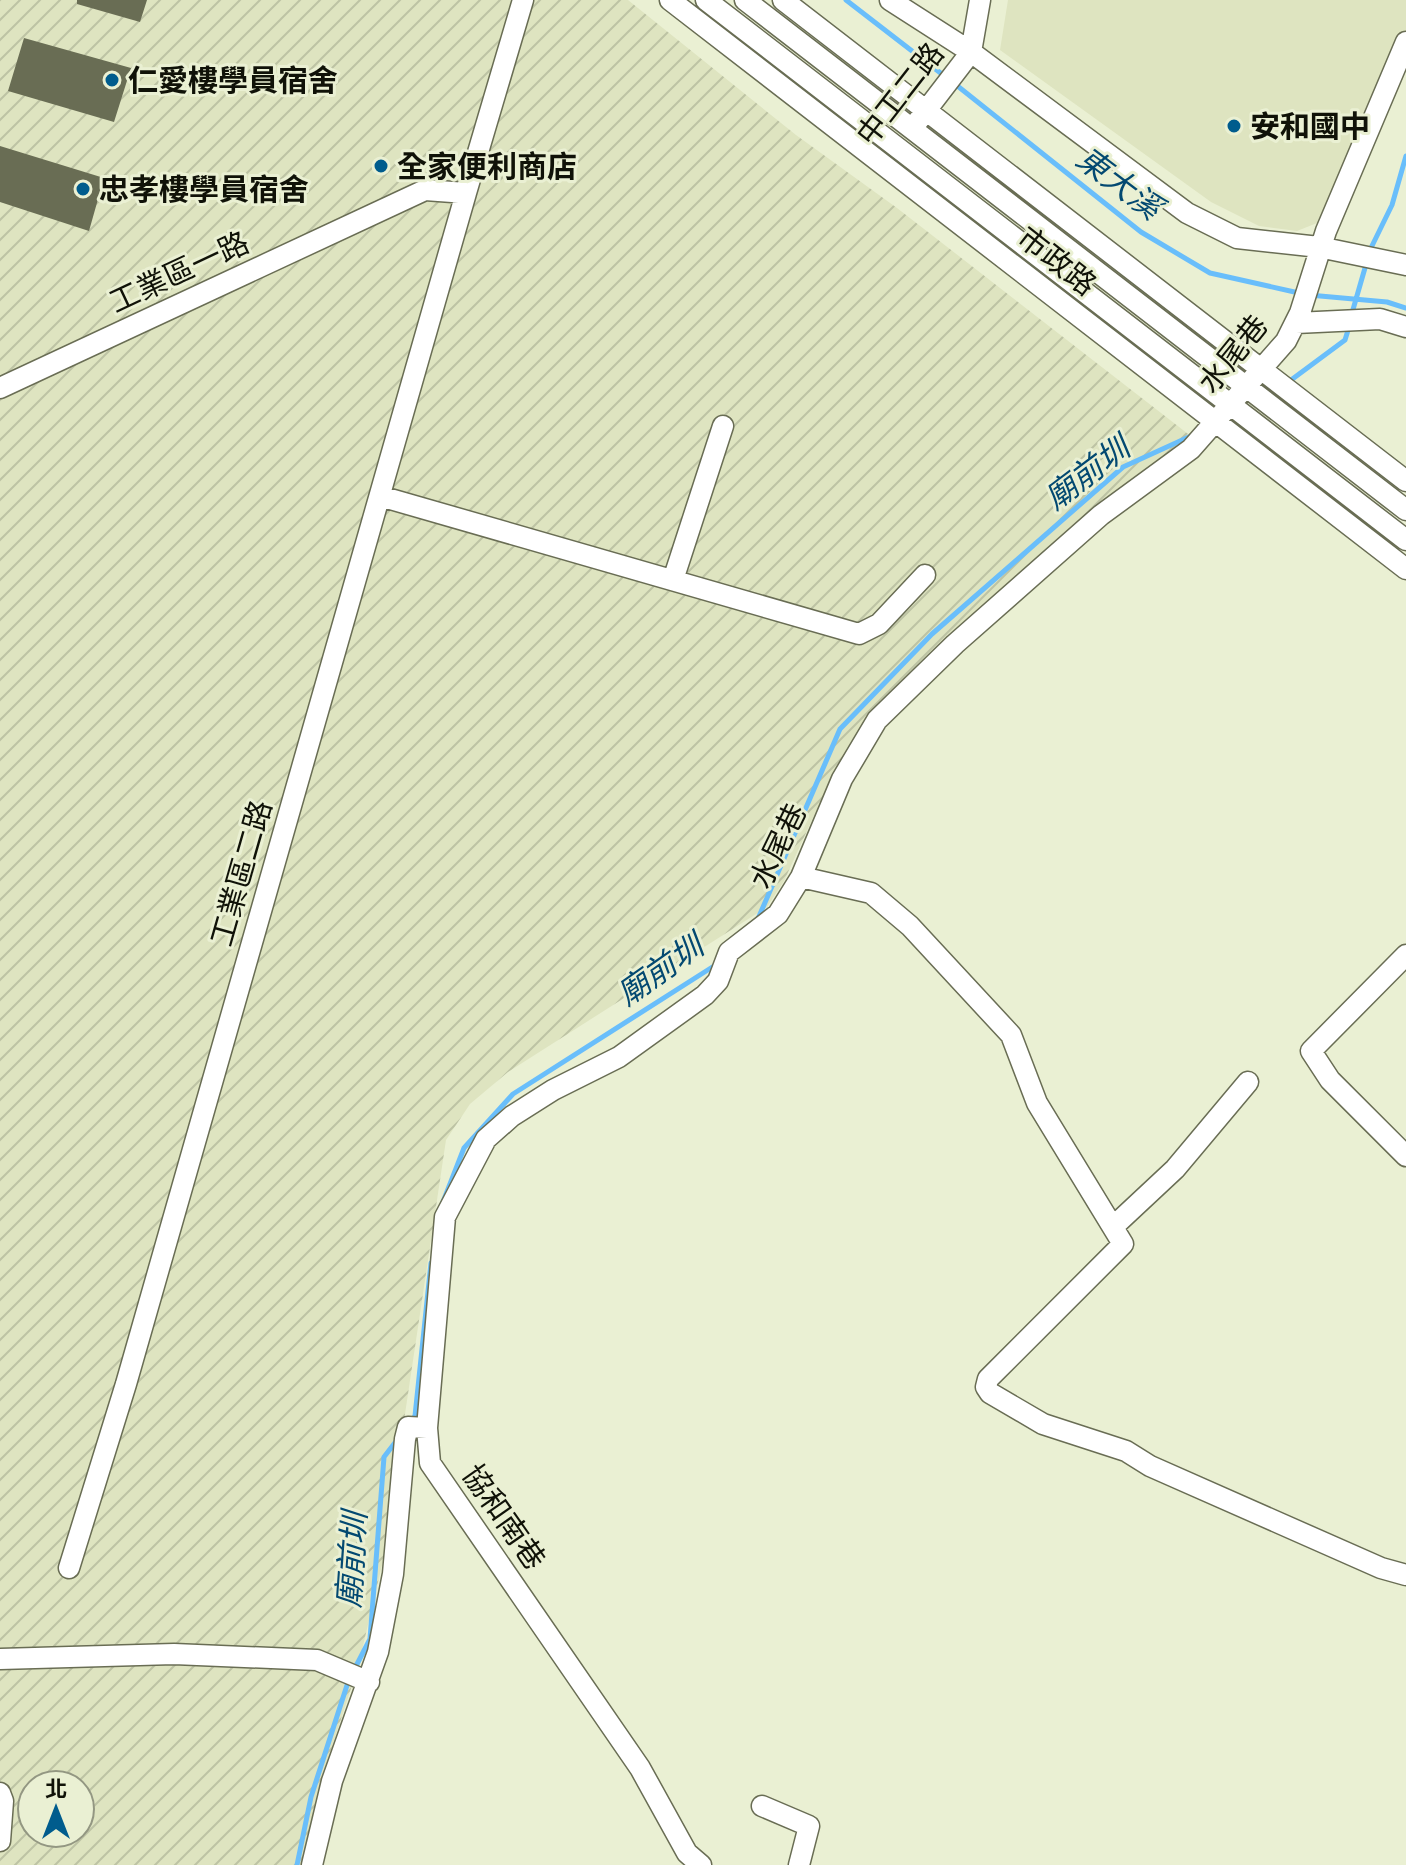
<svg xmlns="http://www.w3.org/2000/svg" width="1406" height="1865" font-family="Jost,'Noto Sans TC',sans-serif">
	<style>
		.built { fill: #dee4c0 }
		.industrial { fill: url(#industrial-furrows); fill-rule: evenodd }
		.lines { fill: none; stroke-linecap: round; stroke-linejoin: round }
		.stream { stroke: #69befb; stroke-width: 5 }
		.building { fill: #696d54 }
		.minor-casing { stroke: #696d54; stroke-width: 23 }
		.minor { stroke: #fff; stroke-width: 20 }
		.poi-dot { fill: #005c8d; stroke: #eaf0d3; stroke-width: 3 }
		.labels { text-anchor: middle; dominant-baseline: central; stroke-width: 6; stroke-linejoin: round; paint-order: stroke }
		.poi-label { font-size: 30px; font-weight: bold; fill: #101208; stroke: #eaf0d3; text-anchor: start }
		.street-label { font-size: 30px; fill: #101208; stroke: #eaf0d3 }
		.water-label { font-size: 32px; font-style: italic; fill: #034971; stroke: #eaf0d3 }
	</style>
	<defs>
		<pattern id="industrial-furrows" width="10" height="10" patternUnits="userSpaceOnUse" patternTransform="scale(2)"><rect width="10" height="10" fill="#dee4c0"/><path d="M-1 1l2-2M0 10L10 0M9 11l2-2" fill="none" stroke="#bdc3a4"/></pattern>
	</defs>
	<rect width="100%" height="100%" fill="#eaf0d3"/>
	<path class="built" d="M1008,0H1406V35L1317,223L1297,231L1259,226L1211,202L1000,50Z"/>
	<path class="industrial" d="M0,0H628L796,135L897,208L1192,437L855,739L828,785L784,881L767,907L508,1072L470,1104L446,1140L383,1561L358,1667L317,1793L303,1865H0ZM32,1785H80V1833H32Z"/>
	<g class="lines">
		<path class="stream" d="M846,0L947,78
			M955,84L1141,232L1210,273L1299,293
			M1369,252L1392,205L1406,156
			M1309,295L1387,302L1406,308
			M1352,313L1367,261
			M1287,383L1345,340L1349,327
			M757,921L840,729L932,634L1123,467L1191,436
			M443,1202L464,1148L513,1094L714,966
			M410,1423L415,1416L431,1263
			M354,1670L370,1639L384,1457L397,1440
			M297,1865L311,1797L349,1679"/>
	</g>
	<path class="building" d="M77,0H147L140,22L77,4Z
		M24,38L131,68L114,122L8,91Z
		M0,146L104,178L89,231L0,202Z"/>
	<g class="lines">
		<g class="minor-casing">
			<path id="minor" d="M670,0L1406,569
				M706,0L1406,540
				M745,0L1406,510
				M783,0L1406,481
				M890,0L971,52L1187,213L1237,238L1319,247L1406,265
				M918,121L971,52L980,0
				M1296,323L1380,319L1406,327
				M0,388L425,190L466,193L523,0
				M380,496L859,634L879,624L925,575
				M673,580L723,426
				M801,877L871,893L910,926L1011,1035L1037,1103L1123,1244L988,1379L986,1387L990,1393L1043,1424L1126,1451L1150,1466L1381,1568L1406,1575
				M1406,955L1311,1051L1330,1080L1406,1156
				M1114,1226L1175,1169L1248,1082
				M69,1568L126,1384L466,193
				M0,1659L174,1654L317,1660L369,1682
				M0,1793L3,1801L0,1841
				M762,1806L809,1826L799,1865
				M312,1865L332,1781L378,1652L393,1574L405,1439L408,1427L427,1428
				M701,1865L687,1853L640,1768L430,1463L427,1428L445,1217L486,1139L512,1116L553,1090L619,1057L705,995L718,981L729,952L778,914L801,877L842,779L877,720L955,644L1101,515L1191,449L1286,341L1300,313L1326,231L1406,42"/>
		</g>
		<use href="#minor" class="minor"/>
	</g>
	<g class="poi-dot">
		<circle cx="112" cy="80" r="8"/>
		<circle cx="1234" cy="126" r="8"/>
		<circle cx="381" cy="166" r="8"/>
		<circle cx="83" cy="189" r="8"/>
	</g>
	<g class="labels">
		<g class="poi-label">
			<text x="128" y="80">仁愛樓學員宿舍</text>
			<text x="1250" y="126">安和國中</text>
			<text x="397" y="166">全家便利商店</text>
			<text x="99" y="189">忠孝樓學員宿舍</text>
		</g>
		<g class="street-label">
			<text transform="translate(900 94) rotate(-52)">中工二路</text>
			<text transform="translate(1057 261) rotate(38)">市政路</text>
			<text transform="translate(179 272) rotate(-25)">工業區一路</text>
			<text transform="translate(1233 354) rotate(-51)">水尾巷</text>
			<text transform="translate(778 846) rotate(-64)">水尾巷</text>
			<text transform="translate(241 873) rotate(-74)">工業區二路</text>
			<text transform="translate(504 1517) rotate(55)">協和南巷</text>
		</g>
		<g class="water-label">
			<text transform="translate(1119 183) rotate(37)">東大溪</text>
			<text transform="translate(1087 473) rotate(-37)">廟前圳</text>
			<text transform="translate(660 970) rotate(-35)">廟前圳</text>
			<text transform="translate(352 1560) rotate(-86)">廟前圳</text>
		</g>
	</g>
	<g transform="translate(56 1809)"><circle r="38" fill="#eaf0d3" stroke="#939782" stroke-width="2"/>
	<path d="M0-6L14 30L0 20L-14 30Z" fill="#005c8d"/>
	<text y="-12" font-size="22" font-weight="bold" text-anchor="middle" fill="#101208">北</text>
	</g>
</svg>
